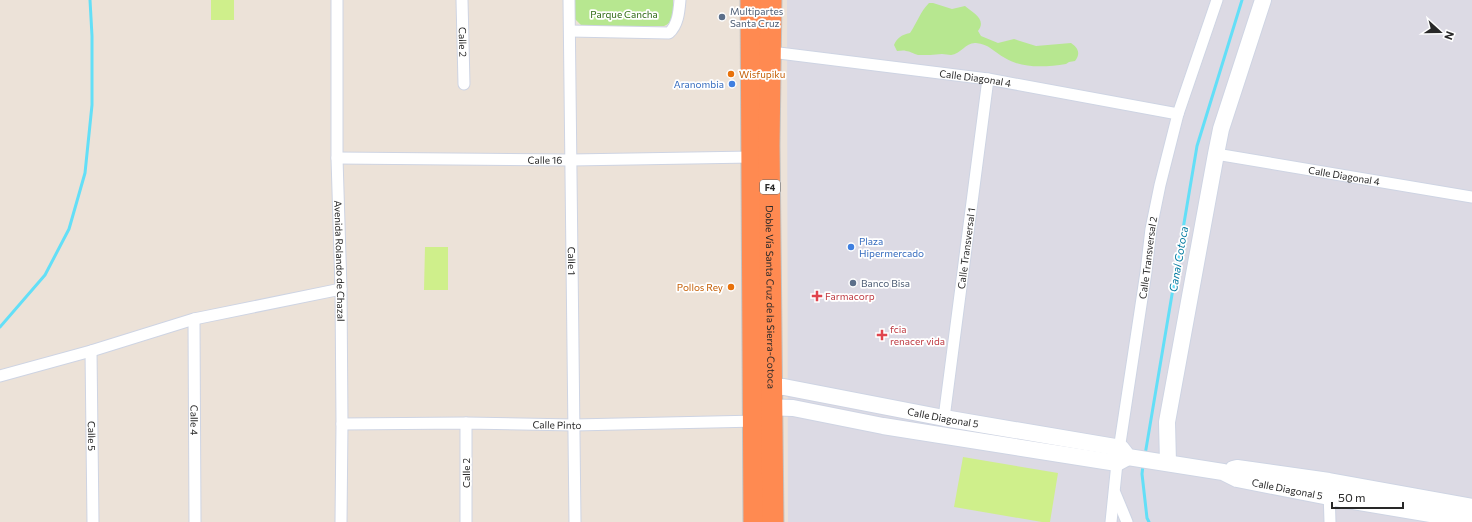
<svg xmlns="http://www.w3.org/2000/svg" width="1472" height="522" font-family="Commissioner,sans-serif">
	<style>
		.industrial { fill: #dcdae4 }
		.green { fill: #b7e790 }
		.pitch { fill: #cfef8b }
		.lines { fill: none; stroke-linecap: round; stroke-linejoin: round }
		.stream { stroke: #63dff7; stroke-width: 3 }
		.street-casing { stroke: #ced4e3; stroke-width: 13 }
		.secondary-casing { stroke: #ced4e3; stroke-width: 18 }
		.highway-casing { stroke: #c3c3c3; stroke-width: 23 }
		.street { stroke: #fff; stroke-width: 11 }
		.secondary { stroke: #fff; stroke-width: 16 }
		.highway { stroke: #ff8a51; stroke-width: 21 }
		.service-dot { fill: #5c6f8a; stroke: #fff; stroke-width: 1.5 }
		.food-dot { fill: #e8710a; stroke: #fff; stroke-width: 1.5 }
		.shop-dot { fill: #3f7fe0; stroke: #fff; stroke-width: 1.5 }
		.health-dot { fill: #e0444e; stroke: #fff; stroke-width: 1.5 }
		.labels { text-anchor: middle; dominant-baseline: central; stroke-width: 3.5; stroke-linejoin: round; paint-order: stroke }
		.shield { fill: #fff; stroke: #686868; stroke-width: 1 }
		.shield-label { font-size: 9px; font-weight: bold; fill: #282828 }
		.service-label { font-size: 10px; fill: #4e5e75; stroke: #fff; text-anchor: start }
		.park-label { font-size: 10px; fill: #2f6914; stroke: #fff }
		.street-label { font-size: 10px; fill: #282828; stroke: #fff }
		.food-label { font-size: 10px; fill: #c56008; stroke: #fff; text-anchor: start }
		.shop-label { font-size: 10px; fill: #366cbe; stroke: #fff; text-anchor: end }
		.health-label { font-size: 10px; fill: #be3a42; stroke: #fff; text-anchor: start }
		.water-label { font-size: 11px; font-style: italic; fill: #047ba1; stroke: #fff }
	</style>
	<rect width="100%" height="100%" fill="#ece2d8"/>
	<path class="industrial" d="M787,0H1472V522H788Z"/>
	<path class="green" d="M575,0H673C673,10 675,22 664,26L587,27L582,26L575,19Z
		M929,3H933L952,9L965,6C973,13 987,19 978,31L981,36L998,43L1014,39L1036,46L1071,43C1078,48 1081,53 1075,61L1069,62L1066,64C1046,67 1023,69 1005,58C994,52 989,44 976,43C966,42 961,54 951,55C948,55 945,54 942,54C934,55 926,55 918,55C914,54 910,51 906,51C903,50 900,51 897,51L894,45C897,38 901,35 910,33C917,23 920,12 929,3Z"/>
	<path class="pitch" d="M211,0H234V20H211Z
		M425,247H448V290H424Z
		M963,457L1058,473L1050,522H1042L954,507Z"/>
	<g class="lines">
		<path class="stream" d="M0,327L45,275L69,229L85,173L92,105V36L90,0
			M1145,455L1197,146L1242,0
			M1143,465L1142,474L1147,518L1149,522"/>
		<g class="street-casing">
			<g id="street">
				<path id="s1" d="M337,0V158L341,289L342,424L341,522"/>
				<path id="s2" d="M462,0L464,84"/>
				<path id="s3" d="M569,0L575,522"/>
				<path d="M570,31L669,33C678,25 679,12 680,0"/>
				<path id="s4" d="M771,52L988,79L1178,114"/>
				<path id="s5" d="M1216,154L1472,197"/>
				<path id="s6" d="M337,158L571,160L752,157"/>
				<path id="s7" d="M194,319L195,522"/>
				<path id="s8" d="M91,351L93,522"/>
				<path d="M0,376L91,351L194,319L341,289"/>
				<path id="s9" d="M944,418L988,79"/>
				<path d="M466,423V522"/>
				<path id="s10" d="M342,424L466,423L574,425L758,421"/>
				<path d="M1329,490L1330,522"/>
				<path d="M1115,493L1127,522"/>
				<path id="s11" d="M1111,522L1117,463L1146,272L1151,229L1160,185L1178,114L1217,0"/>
			</g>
		</g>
		<g class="secondary-casing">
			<g id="secondary">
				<path id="s12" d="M760,386L784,387L944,418L1121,448L1128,457L1223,472L1237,479L1329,497L1472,521"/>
				<path d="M760,407L793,408L883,426L1117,463L1128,457"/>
				<path d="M1168,463L1167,422L1216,154L1221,129L1263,0"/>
				<path d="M1233,469L1237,468L1329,481L1472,507"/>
			</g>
		</g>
		<g class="highway-casing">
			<g id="highway">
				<path d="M751,0L754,522"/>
				<path id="s13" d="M771,0L769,145L773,522"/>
			</g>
		</g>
		<use href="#street" class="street"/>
		<use href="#secondary" class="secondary"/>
		<use href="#highway" class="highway"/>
	</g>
	<g class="service-dot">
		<circle cx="722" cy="17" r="4"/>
		<circle cx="853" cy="283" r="4"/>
	</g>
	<g class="food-dot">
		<circle cx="731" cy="74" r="4"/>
		<circle cx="731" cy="287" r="4"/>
	</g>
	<g class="shop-dot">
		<circle cx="732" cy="84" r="4"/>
		<circle cx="851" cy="247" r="4"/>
	</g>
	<g class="health-dot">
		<path d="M815 290h4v4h4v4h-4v4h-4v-4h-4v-4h4z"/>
		<path d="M880 329h4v4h4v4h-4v4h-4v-4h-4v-4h4z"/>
	</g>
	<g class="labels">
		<rect class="shield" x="760" y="180" width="20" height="14" rx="3"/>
		<g class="shield-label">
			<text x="770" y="187">F4</text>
		</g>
		<g class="service-label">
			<text x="730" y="11">Multipartes<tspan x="730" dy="12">Santa Cruz</tspan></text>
			<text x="861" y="283">Banco Bisa</text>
		</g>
		<g class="park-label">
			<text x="624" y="14">Parque Cancha</text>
		</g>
		<g class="street-label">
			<text stroke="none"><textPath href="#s2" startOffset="42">Calle 2</textPath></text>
			<text stroke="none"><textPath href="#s4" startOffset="206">Calle Diagonal 4</textPath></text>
			<text stroke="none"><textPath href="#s6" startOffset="208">Calle 16</textPath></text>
			<text stroke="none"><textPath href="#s5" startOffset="130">Calle Diagonal 4</textPath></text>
			<text stroke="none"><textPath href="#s9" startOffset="171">Calle Transversal 1</textPath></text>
			<text stroke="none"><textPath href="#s11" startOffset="267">Calle Transversal 2</textPath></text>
			<text stroke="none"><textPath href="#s1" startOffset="261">Avenida Rolando de Chazal</textPath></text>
			<text stroke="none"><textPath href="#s3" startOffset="261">Calle 1</textPath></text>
			<text stroke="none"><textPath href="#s13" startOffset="297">Doble Vía Santa Cruz de la Sierra-Cotoca</textPath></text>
			<text stroke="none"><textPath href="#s12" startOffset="186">Calle Diagonal 5</textPath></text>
			<text stroke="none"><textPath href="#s7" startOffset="101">Calle 4</textPath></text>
			<text stroke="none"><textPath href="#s10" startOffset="215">Calle Pinto</textPath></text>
			<text stroke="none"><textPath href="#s8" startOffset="85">Calle 5</textPath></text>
			<text transform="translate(466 473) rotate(-90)">Calle 2</text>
			<text stroke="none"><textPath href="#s12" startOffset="541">Calle Diagonal 5</textPath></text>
		</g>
		<g class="food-label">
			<text x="739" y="74">Wisfupiku</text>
			<text x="723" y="287" text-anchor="end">Pollos Rey</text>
		</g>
		<g class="shop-label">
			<text x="724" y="84">Aranombia</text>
			<text x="859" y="241" text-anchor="start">Plaza<tspan x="859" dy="12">Hipermercado</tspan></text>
		</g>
		<g class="health-label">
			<text x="825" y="296">Farmacorp</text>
			<text x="890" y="329">fcia<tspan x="890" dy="12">renacer vida</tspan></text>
		</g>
		<g class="water-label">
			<text transform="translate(1178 259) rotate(-80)">Canal Cotoca</text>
		</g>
	</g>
	<g transform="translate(1440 32) rotate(111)" stroke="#ffffff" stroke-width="3" paint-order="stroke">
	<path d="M0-3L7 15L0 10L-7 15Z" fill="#282828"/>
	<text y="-6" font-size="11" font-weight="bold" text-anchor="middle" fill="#282828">N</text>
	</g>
	<path d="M1332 502v6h71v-6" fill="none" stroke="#282828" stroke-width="2"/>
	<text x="1338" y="502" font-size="12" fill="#282828" stroke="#ffffff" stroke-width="3" paint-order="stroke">50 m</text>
</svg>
